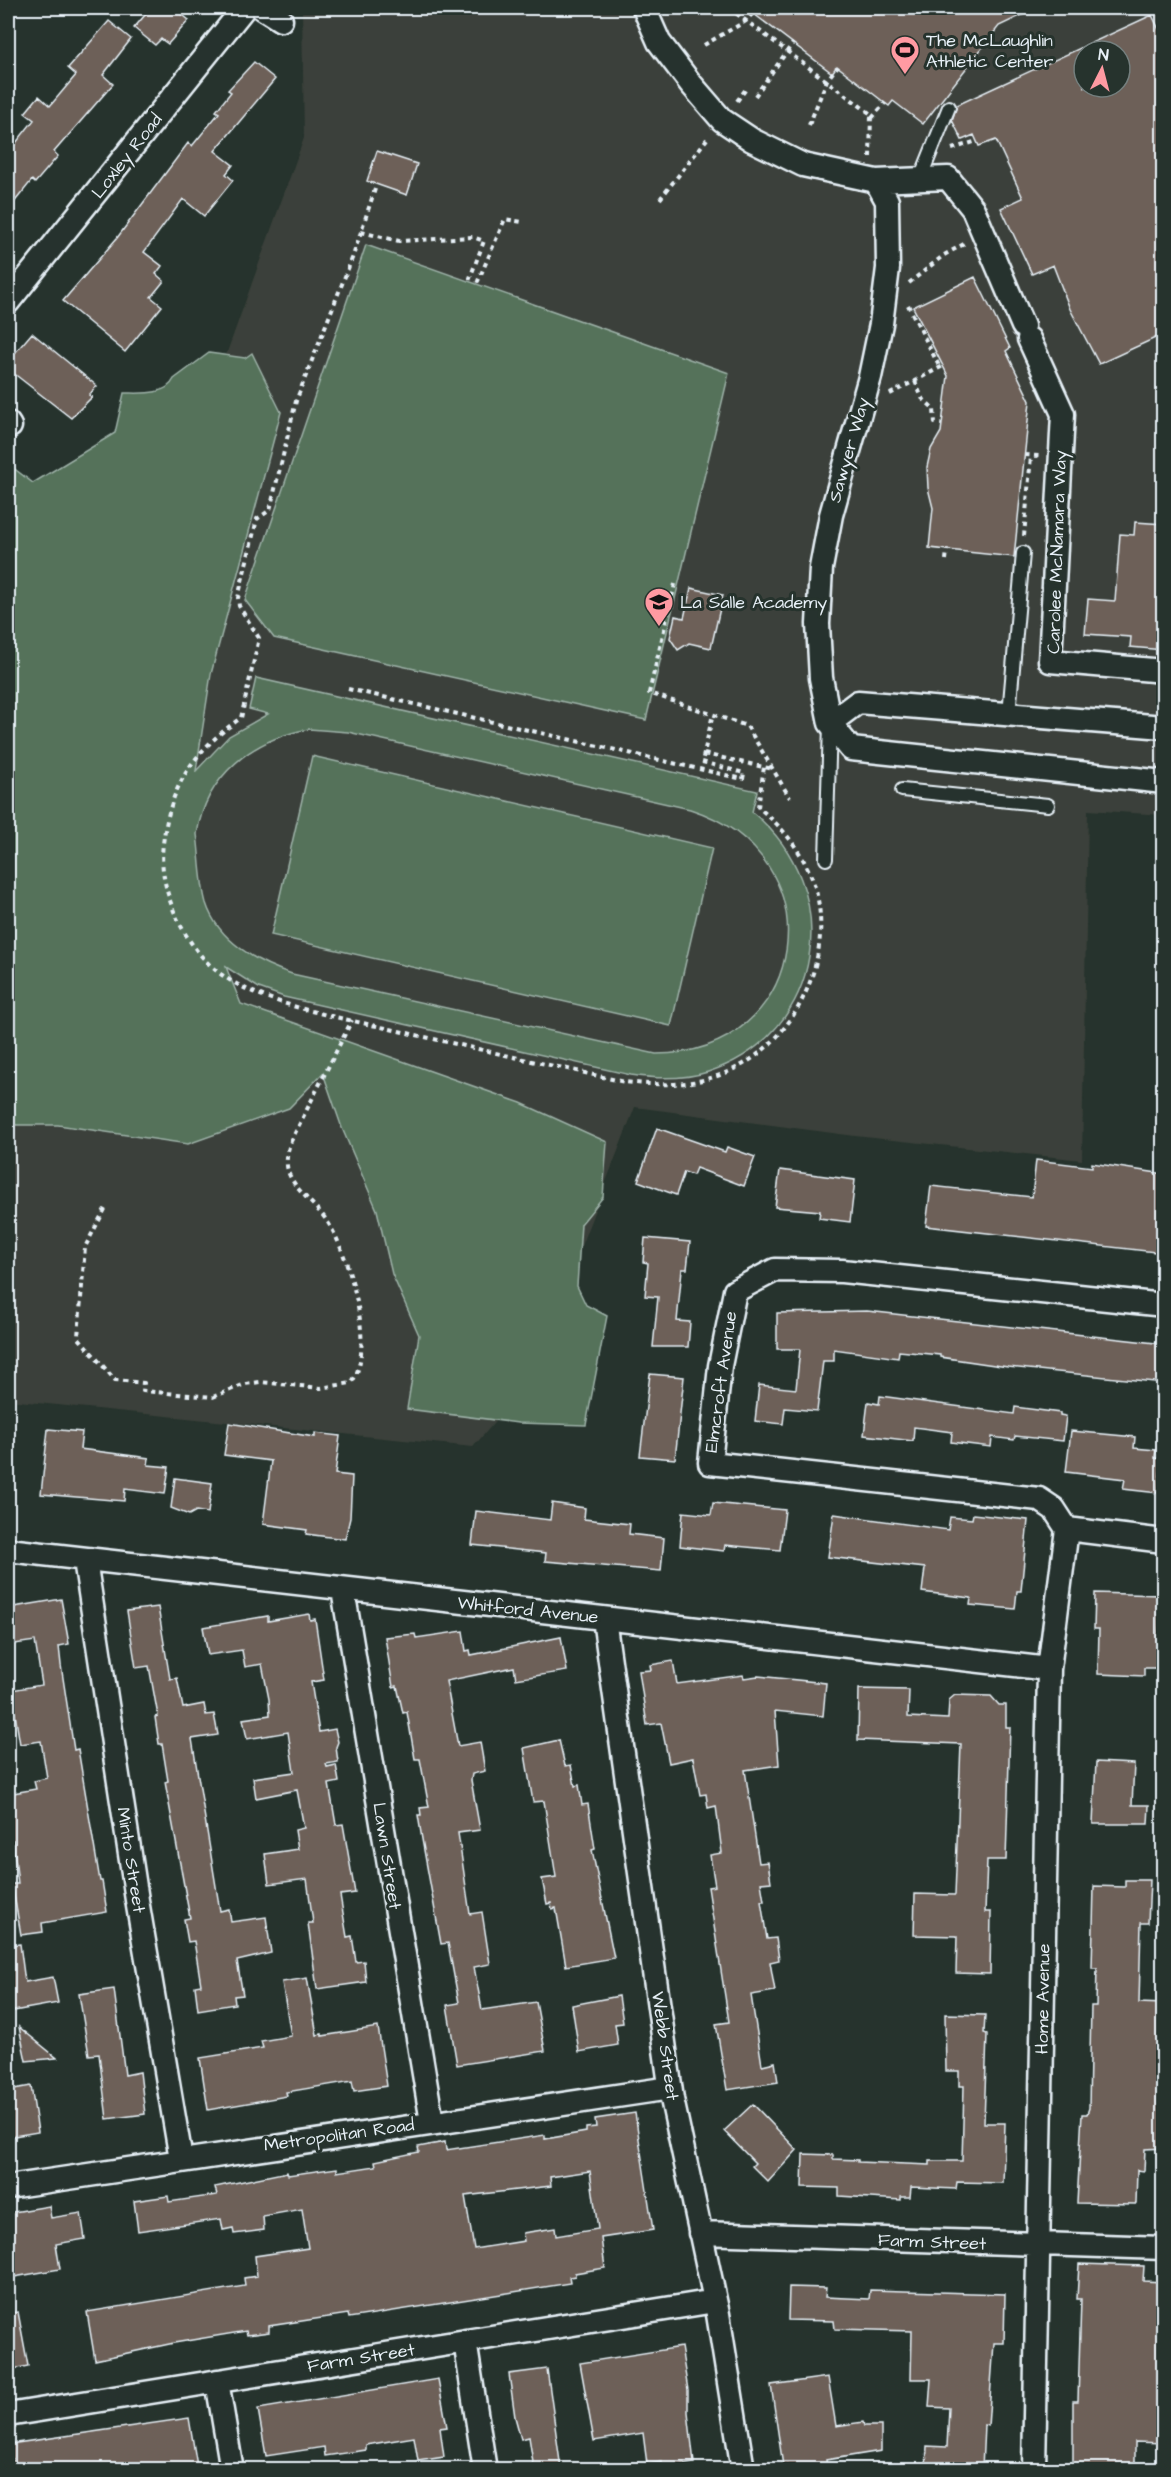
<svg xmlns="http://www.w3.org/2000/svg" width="1171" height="2477" font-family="'Architects Daughter',sans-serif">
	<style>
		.built { fill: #3b413a; fill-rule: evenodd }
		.green { fill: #54725a; stroke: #9eb2a9; stroke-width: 1.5; fill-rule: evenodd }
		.building { fill: #6d6158; stroke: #e8f1f8; stroke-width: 1.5; fill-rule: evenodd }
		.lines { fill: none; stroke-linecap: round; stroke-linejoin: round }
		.service-casing { stroke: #e8f1f8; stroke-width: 16 }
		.minor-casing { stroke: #e8f1f8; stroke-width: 27 }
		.path { stroke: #e8f1f8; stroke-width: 4; stroke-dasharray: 4.5 4.5; stroke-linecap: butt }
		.service { stroke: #26332d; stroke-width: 12 }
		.minor { stroke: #26332d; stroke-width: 22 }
		.labels { text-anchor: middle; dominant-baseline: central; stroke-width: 6; stroke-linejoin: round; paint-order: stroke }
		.poi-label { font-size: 18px; fill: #e8f1f8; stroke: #26332d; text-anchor: start }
		.street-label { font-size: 18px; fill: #e8f1f8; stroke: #26332d }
	</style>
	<rect width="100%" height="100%" fill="#26332d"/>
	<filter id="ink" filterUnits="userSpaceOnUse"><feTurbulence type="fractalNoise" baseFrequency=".0167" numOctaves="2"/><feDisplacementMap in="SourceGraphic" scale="12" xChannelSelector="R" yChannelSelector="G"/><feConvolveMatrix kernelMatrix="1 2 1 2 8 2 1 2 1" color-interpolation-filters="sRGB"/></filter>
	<g filter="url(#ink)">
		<path class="built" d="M302,8H1163V815L1088,810L1082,1160L855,1136L635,1107L527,1385L473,1447L8,1400V1057L193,447L304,138ZM1084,51H1120V87H1084Z"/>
		<path class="green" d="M366,245L729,373L646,720L274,638L245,600Z
			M209,353L245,358L252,353L281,412L211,674L196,771L229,736L268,714L249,709L256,678L757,791L752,812C845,887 826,1034 708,1072C682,1080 657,1079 631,1075L284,997L259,988L226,967L241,1004L521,1103L607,1142L603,1197L581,1224L577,1286L586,1305L607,1316L586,1425L518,1423L407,1409L419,1335L392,1274L377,1210L342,1128L323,1073L289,1108L188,1144L58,1125H8V464L33,483L115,433L124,393C140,393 166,396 174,379ZM309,729L348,732L690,809C838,856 810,1054 656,1054L292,974C258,963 218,941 206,903C200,882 200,856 197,834C206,775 253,739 309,729Z
			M312,756L712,848L671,1026L271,935Z"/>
		<path class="building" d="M151,8H174L189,20L168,44L161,39L155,45L134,28Z
			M746,8H1037L999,26L923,124L893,101L889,106L837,66L832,73Z
			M1152,15L1164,40V334L1099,364L1070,309L1053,265L1032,274L1001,208L1023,198L996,140L979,146L974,135L962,140L952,120L957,105ZM1084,51H1120V87H1084Z
			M109,21L131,39L103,75L113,84L54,152L58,156L35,183L32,180L8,210V153L34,120L25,113L39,96L50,106L76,75L68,68Z
			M254,62L275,79L215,151L233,165L226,174L233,180L204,216L183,199L144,252L162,266L156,274L164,281L151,297L162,306L125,352L63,301L117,238L188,143L192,146L219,113L216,111L231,92L228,90Z
			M377,151L417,164L407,195L367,181Z
			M975,277L1010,348L1006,351L1030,401L1014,557L929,548L933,508L928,488L927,467L931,449L941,432L948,376L913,307Z
			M32,333L97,386L89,395L92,397L71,418L8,369V361Z
			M1135,522L1164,524V650L1130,647L1131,637L1085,634L1088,599L1115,601L1120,534L1134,535Z
			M691,588L723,595L711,648L689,643L678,650L670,638L675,616L684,618Z
			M657,1128L725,1152L727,1147L755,1157L744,1186L696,1168L693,1175L684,1172L676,1195L638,1181Z
			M1036,1160L1092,1167V1163L1164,1174V1253L926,1226L931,1186L1032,1197Z
			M780,1170L855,1180L850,1222L819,1218L820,1211L775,1207Z
			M645,1238L690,1242L687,1269H682L677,1321L690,1322L688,1347H653L658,1297L645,1296L648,1263L643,1262Z
			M867,1311L1164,1344V1383L1008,1367L940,1357V1355L899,1351L898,1358L834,1349V1361H823L817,1411L785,1408L783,1424L755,1421L759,1385L796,1389L800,1349H777V1313Z
			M650,1374L684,1377L675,1459L640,1456Z
			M880,1396L1014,1414L1015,1407L1060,1413V1415L1066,1416L1063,1441L1015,1436L1014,1440L992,1437L991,1447L951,1442L952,1432L914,1427L913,1441L864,1435L868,1402L879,1404Z
			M229,1423L315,1437V1433L340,1436L335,1474L352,1476L350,1518L345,1539L306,1534L307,1530L263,1524L271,1461L224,1455Z
			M48,1429L82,1432L80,1449L149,1458L148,1465L169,1467L165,1494L125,1489L124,1501L41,1494Z
			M1071,1431L1135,1437L1134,1448L1156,1450L1155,1458L1162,1459L1158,1493L1123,1489L1125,1479L1066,1472Z
			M175,1478L212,1483L208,1513L196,1511L189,1515L171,1508Z
			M552,1503L585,1508L584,1519L630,1524L629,1534L664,1538L661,1571L545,1561L546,1553L472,1545L476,1511L550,1520Z
			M713,1503L785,1510L780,1550L725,1545L724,1551L680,1546L683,1512L711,1515Z
			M834,1514L948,1530L950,1517L972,1519L973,1514L1028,1520L1021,1591H1017L1015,1609L970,1605L971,1598L922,1592L925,1568L828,1557Z
			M1095,1593L1160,1595L1157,1668H1144V1676L1098,1674L1099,1629H1094Z
			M61,1599L69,1644L59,1646L61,1665L74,1750L78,1749L100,1881H102L107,1912L42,1923L43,1932L21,1935L12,1884H18L13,1840L8,1841V1794L36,1789L34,1781L47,1778L41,1741L20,1744L11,1690L42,1685L35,1641L8,1645V1608Z
			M158,1607L170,1679L177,1678L183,1708L204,1704L206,1715L214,1714L218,1735L192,1739L220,1911L229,1909L231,1922L266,1917L271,1953L237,1961L243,1995L234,1996L235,2004L198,2010L195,1986L201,1985L194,1941L188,1942L184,1919L190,1918L165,1782L168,1781L162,1744H159L155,1717L158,1716L149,1666L136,1668L127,1611Z
			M309,1614L310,1620L315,1619L324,1680L311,1682L319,1732L335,1729L338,1742L336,1747L338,1762L326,1764L327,1767L336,1765L339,1782L329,1784L336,1825L343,1824L355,1893L340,1895L347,1937L352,1936L356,1962L364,1961L366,1982L317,1989L308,1923H313L307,1879L269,1884L265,1854L298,1849L295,1830L304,1828L297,1790L256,1798L253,1778L294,1772L288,1732L247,1739L243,1719L270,1715L269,1699L262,1664L245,1667L242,1650L208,1655L203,1627L268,1616V1621Z
			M463,1631L466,1651L470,1650L471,1655L561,1637L567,1671L516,1679L514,1667L446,1681L458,1746L480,1742L485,1771L472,1774L471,1780L480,1830L458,1833L470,1914L482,1912L490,1964L474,1967L482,2010L536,2002L545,2051L457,2065L447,2005L459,2003L448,1943L441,1944L422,1839L418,1815H421L420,1808L429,1807L420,1759H415L407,1712L403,1713L397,1686L393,1687L385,1637L415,1634L416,1638Z
			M673,1661L677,1684L743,1675L744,1678L758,1676L826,1683L823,1716L775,1711L779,1765L745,1770L759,1863L768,1862L771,1882L761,1883L764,1901H761L767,1939L776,1938L779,1960L770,1962L775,1991L751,1995L762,2065L775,2062L778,2082L727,2090L716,2024L729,2022L708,1887L715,1886L710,1855L722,1853L716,1806L708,1808L706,1794L700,1795L693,1758L669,1763L661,1723L647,1725L639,1671L651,1670L650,1665Z
			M859,1689L909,1690L908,1717L948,1719L949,1700L955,1695L991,1696L999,1705H1006V1727H1010L1006,1860H987L985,1912H991L990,1974L956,1973L957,1936L914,1935L915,1894L955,1895L961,1744L858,1740Z
			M559,1740L565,1766L571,1765L575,1786L579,1785L582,1805L588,1804L595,1849L592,1850L614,1958L566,1966L556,1908L552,1909L551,1903L547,1904L542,1879L556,1877L544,1801L533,1802L524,1748Z
			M1096,1762L1134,1764L1132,1805H1149L1148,1824H1093Z
			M1125,1880H1150L1148,1923H1141L1139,2003L1164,2004V2148L1145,2149L1144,2171L1137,2170L1136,2204L1077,2203L1082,2114H1087L1089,2108L1091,2006H1096L1097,1968H1092L1094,1886L1125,1887Z
			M20,1944L25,1982L53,1977L58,2003L8,2012V1945Z
			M307,1978L317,2035L322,2034V2036L378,2027L387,2086L354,2091L352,2081L286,2092L287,2096L208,2110L200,2058L263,2048L261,2041L291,2036L282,1982Z
			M114,1989L125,2075L140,2072L145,2114L107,2119L99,2054L89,2055L79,1994Z
			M619,1996L623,2023L615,2024L618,2045L579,2052L572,2005Z
			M945,2014L985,2015L984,2033L987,2034L984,2123H1005L1003,2183L957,2182L956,2189L911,2187L910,2197H901V2200L839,2196V2188L802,2187L803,2154L833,2155V2159L858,2160V2162L930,2165V2161H962L964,2086H959V2071H946Z
			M19,2027L57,2058L26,2061Z
			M31,2086L38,2132L8,2137V2090Z
			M753,2104L797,2150L768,2182L752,2166L755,2163L724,2131Z
			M635,2113L653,2230L601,2238L605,2268L575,2273V2276L569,2277L570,2283L349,2318L348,2314L269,2326V2332L247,2335L246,2331L174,2343L95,2360L87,2312L245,2286L244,2278L257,2276L255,2256L308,2248L302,2209L263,2216L264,2230L234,2234L233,2228L223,2230L221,2219L138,2231L134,2201L168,2196L169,2202L217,2195L215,2187L287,2172L288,2175L337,2168V2172L376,2166L375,2161L419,2152L418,2147L445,2142L446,2150L545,2135V2139L586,2132V2128L596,2127L595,2119ZM590,2171L598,2229L556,2236L555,2228L523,2233L524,2241L474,2249L465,2196L551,2186L550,2177Z
			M49,2206L51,2218L81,2213L85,2239L56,2244L60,2269L8,2278V2213Z
			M1079,2264L1144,2266L1143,2281L1164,2282V2443L1135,2442V2469H1073V2401H1078L1081,2299H1077Z
			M789,2287L826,2288L825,2297L869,2299L870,2290L1005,2294L1004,2343H994L988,2426L984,2425L982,2469H926L927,2446L947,2447L949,2408L929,2407L931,2379H911L912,2331L835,2329L834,2321L788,2320Z
			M18,2312L28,2366L8,2370V2313Z
			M681,2347L688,2390V2412L694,2463L662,2467V2462L647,2464L643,2433L594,2441L580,2363Z
			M547,2369L561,2469H534L529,2437L521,2439L515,2417L509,2374Z
			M828,2377L836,2426L863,2422L864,2426H881V2451L826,2460L827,2469H788L787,2465L783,2466L771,2385Z
			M438,2379L447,2427L440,2428L444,2457L418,2461L414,2437L366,2445V2450L325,2456L324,2447L266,2456L258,2409Z
			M189,2418L197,2466L193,2469H13L10,2444Z"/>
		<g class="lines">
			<g class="service-casing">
				<path id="service" d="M920,179L949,107
					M1009,714L1023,553
					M902,790L1048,805
					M826,859L830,724"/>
			</g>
			<g class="minor-casing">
				<path id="minor" d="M262,8L281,20
					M644,8L659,42L691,84L722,120L752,140L803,165L876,181L948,178L973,209L1023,326
					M876,181L887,201L888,268L881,324L870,377L831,515L821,568L818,624L821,678L830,723L851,749L1164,782
					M8,302L244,8
					M1029,339L1063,414L1050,661L1164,671
					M8,423L10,426
					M830,723L858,702L1164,727
					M1067,1529L1054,1509L1039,1499L710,1463L720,1366L735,1291L775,1270L842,1271L1164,1305
					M1067,1529L1164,1541
					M8,1550L1049,1669
					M85,1560L137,1900L181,2159
					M343,1590L432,2122
					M604,1619L672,2099L718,2314L743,2470
					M8,2187L670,2088
					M700,2233L1164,2248
					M465,2341L485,2470
					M217,2381L232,2470
					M8,2415L715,2301
					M1034,2470L1049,1669L1067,1529"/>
			</g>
			<path class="path" d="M729,8L871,114L870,157
				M704,45L746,21L753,13
				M755,96L793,43
				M737,101L746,89
				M872,118L885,103
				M809,125L827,80L837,67
				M952,149L977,141
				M375,189L353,256L296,401L270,510L257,519L238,598L239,606L259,638L241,718C193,751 170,786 163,844C157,889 185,949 222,975C262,1004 341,1018 390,1029C468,1047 546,1064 625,1082C662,1086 698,1086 732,1070C802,1038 841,942 809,871C797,845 780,825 758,807L764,767
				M660,199L707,139
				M361,232L399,241L473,237L484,241L470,278L478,281L505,219L522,222
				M909,283L944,255L964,244
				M908,305L940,368
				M915,381L922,398L934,409L935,423L942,424
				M890,394L943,366
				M1025,455L1039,456
				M1024,536L1031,456
				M946,560L947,550
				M675,584L649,693L747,726L790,798
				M348,689L743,779L744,773L702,762L713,714
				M704,754L773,769
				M105,1209L85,1247L78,1337L115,1380L144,1383L143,1391L213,1397L245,1384L260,1382L321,1388L351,1383C377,1351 349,1253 327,1221C316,1205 297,1192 289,1174C285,1163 287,1154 290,1143L352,1020"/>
			<use href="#service" class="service"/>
			<use href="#minor" class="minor"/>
		</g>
	</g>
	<defs>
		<g id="stadium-pin" transform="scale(1.5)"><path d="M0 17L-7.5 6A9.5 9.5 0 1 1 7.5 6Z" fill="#ff9aa2" stroke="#26332d"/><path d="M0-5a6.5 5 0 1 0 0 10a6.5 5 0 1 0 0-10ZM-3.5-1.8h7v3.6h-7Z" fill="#111"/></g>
		<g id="school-pin" transform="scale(1.5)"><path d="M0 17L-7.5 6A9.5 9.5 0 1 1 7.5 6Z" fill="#ff9aa2" stroke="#26332d"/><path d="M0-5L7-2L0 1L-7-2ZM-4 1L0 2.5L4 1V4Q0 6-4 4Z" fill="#111"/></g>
	</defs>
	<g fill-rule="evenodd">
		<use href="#stadium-pin" x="905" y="50"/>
		<use href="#school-pin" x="659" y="602"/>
	</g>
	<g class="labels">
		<g class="poi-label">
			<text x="926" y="40">The McLaughlin<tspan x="926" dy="21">Athletic Center</tspan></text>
			<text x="680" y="602">La Salle Academy</text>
		</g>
		<g class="street-label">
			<text transform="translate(127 156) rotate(-52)">Loxley Road</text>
			<text transform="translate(849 450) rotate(-74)">Sawyer Way</text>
			<text transform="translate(1057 552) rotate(-88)">Carolee McNamara Way</text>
			<text transform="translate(721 1382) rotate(-82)">Elmcroft Avenue</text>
			<text transform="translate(528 1610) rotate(6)">Whitford Avenue</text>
			<text transform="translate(387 1856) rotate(81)">Lawn Street</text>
			<text transform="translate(131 1860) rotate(81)">Minto Street</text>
			<text transform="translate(1043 1999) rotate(-89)">Home Avenue</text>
			<text transform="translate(665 2046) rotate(82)">Webb Street</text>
			<text transform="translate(339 2135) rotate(-8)">Metropolitan Road</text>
			<text transform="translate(932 2242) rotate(2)">Farm Street</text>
			<text transform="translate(361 2358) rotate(-9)">Farm Street</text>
		</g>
	</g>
	<rect width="1171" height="2477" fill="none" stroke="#26332d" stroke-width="30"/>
	<rect x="15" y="15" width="1141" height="2447" fill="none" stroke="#e8f1f8" stroke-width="2" filter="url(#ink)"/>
	<g transform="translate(1102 69) rotate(6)"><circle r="28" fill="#26332d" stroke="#747f7e" stroke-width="1.5"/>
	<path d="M0-4.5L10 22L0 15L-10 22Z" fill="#ff9aa2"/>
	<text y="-9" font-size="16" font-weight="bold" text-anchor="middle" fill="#e8f1f8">N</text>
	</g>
</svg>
